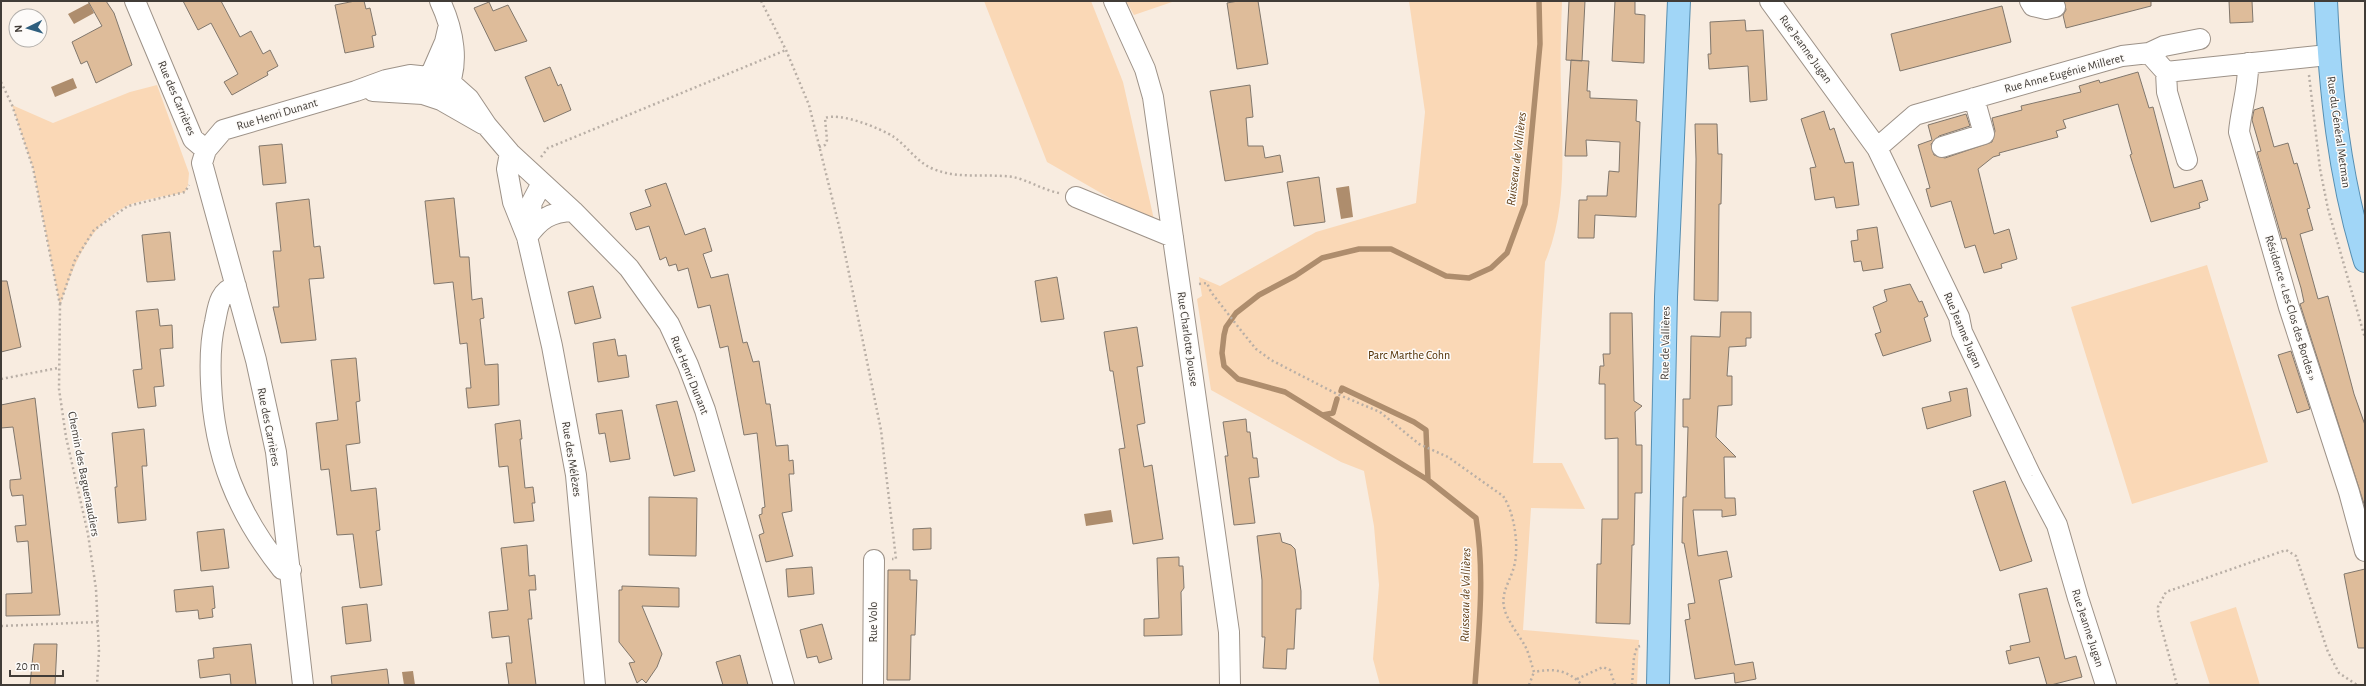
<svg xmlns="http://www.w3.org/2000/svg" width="2366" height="686" font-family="'Alegreya Sans',sans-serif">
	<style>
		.green { fill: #fad8b6 }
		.water { fill: #ae8d6d }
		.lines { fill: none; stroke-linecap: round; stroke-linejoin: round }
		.stream { stroke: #ae8d6d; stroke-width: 5.5 }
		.building { fill: #debc9a; stroke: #81776c }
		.minor-casing { stroke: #9d9288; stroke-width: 22 }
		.major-casing { stroke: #568eb1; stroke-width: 24 }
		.path { stroke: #b9afa6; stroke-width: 2.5; stroke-dasharray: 2 3; stroke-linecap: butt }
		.minor { stroke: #fff; stroke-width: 20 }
		.major { stroke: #a1d6f7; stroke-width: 22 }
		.labels { text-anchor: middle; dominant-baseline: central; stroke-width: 3; stroke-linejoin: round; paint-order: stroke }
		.street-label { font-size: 12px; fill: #413c37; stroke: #fdfbf9 }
		.park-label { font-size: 12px; fill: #4e2d01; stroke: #fdfbf9 }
		.water-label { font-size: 13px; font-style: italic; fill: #5f3d15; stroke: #fdfbf9 }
	</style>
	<rect width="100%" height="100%" fill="#f8ece0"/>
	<path class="green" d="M984,1H1091L1123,82L1155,224L1047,162Z
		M1126,1H1175L1134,15Z
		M1409,1H1562C1561,31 1560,60 1561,90C1562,147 1568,208 1545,262L1533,463H1562L1585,509L1531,508L1523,630L1639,640L1637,685H1380L1373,659L1379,585L1374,526L1364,471L1341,462L1211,390L1197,299L1202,296L1199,277L1220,286L1316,232L1416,203L1425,112Z
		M157,85L189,173L188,185L185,192C168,196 142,199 127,206C87,226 74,265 60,305L33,168L12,105L53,123L130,92Z
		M2207,265L2268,462L2132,504L2071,307Z
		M2236,607L2260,685H2210L2190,622Z"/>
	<path class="water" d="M89,3L94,13L74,24L68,14Z
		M73,78L77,88L55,97L51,87Z
		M1349,186L1353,217L1341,219L1336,188Z
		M1111,510L1113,522L1086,526L1084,514Z
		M413,671L415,685H404L402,672Z"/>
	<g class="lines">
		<path class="stream" d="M1341,391L1342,388L1414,422L1426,430L1428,480
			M1323,415L1333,413L1337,399
			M1475,685C1479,630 1485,573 1476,518L1428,480L1285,392L1238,379L1224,366L1222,353L1224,335L1226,327L1236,313L1259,295L1295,276L1322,258L1359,249H1391L1446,276L1469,278L1491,268L1507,253L1525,204L1540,44L1539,1"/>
	</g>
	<path class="building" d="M88,1H106L114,13L132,65L96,83L87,61L81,64L72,42L102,26Z
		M183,1H221L240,37L251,31L263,54L270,50L278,66L267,72L268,75L232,95L224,82L238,74L211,23L198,30Z
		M355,1H364L366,9L370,8L376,35L372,36L374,47L345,53L335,5Z
		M1238,1H1258L1268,64L1237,69L1227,3Z
		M1569,1H1585L1582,61L1566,60Z
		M1615,1H1635V14L1645,15L1644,63L1612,61Z
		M2064,1H2151V6L2066,28L2063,15L2066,10Z
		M2229,1H2252L2253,22L2230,23Z
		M489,2L493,11L508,5L527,41L495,51L474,8Z
		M2002,6L2011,42L1900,71L1891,34Z
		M1745,20L1746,31L1763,30L1767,100L1750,102L1748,66L1709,69L1708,54H1711L1710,22Z
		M1571,60L1589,61L1587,91H1590V98L1637,100L1636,121L1640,122L1636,217L1595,215L1594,238H1578L1579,200H1587V196H1607L1609,171L1619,172L1620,142L1586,140L1587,156H1565Z
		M550,67L558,86L561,84L571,110L544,122L525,77Z
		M2138,72L2149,108L2153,107L2174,188L2202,180L2208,200L2199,203L2200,208L2151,222L2130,155L2132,154L2118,104L2063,120L2066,128L2056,131L2058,137L1999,153L2000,155L1993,157L1978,169L1994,234L2009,229L2017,259L2001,264L2002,268L1984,273L1975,245L1965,248L1951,201L1931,207L1926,189L1930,188L1918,145L1932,140L1928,125L1966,114L1970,126L1939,136L1931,144L1934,155L1945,158L1992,142L1995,131L1992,118L2022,110L2021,106L2081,92L2079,86L2099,80L2100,83Z
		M1250,85L1253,117L1246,118L1248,146H1263L1265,158L1280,155L1283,172L1225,181L1210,91Z
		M2263,107L2274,147L2288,143L2294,164L2297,163L2310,208L2307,209L2313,230L2300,234L2318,299L2328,296L2354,394L2365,425V507L2300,304L2304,302L2301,288L2286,238L2282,239L2257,152L2261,151L2252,120L2254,110Z
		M1824,111L1830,130L1834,128L1845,163L1853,162L1859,205L1836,208L1834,197L1815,200L1810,168L1816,167L1801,119Z
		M1695,124H1717L1718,154H1722L1721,204H1719L1718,301L1694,300L1696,159Z
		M282,144L286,183L263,185L259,146Z
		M1319,177L1325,222L1294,226L1287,182Z
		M666,183L685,235L705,228L712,251L703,254L711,278L728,274L743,343L747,342L753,362L759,361L766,404H770L776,446L788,445L789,461L793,460L794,474H789L792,511L782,513L793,556L766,562L759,535L764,533L759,515L762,514V508L765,507L757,433L744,435L728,346L720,348L710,305L698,308L688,268L678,271L676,264L669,266L666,257L660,260L649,226L636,230L630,213L651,206L645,190Z
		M454,198L460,257H469L472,300L482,298L484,318L480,319L485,365L498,364L499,405L468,408L466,388H471L467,343L460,344L453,282L434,284L425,201Z
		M309,199L314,247L320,246L324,278L309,279L316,340L281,343L273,307H279L273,251H281L276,203Z
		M1877,227L1883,268L1863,271L1861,261L1854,262L1851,241L1858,240L1857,230Z
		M170,232L175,280L147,282L142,235Z
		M1057,277L1064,319L1041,322L1035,281Z
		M1,281H7L21,347L1,352Z
		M1910,284L1919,302L1922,301L1928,316L1924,318L1931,341L1883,356L1875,334L1881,332L1873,307L1887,301L1884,290Z
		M593,286L601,318L575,324L568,292Z
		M158,309L160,326L172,325L173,348L160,349L164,386L154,387L156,406L138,408L133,370L142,369L136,311Z
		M1721,312H1751V338H1746V346L1729,347L1727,376H1732V405L1718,406L1716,437L1736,457H1724L1725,498H1735L1736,515L1722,517V510H1693L1698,556L1727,551L1732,577L1719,580L1735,665L1753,662L1756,679L1735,683L1734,673L1695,679L1685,620L1690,619L1688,604L1695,603L1684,543H1682L1683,497H1686L1688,427H1683V399H1690L1691,336L1720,337Z
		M1610,313H1632L1634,401L1642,406L1635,412L1636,445H1642V493H1635L1634,545H1632L1630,624L1596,623L1597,564H1601L1602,519H1618V438L1605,439V384H1599L1600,366H1604L1603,354H1610Z
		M1137,327L1143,366L1137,367L1145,423L1137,425L1144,467L1152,465L1163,539L1133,544L1119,449L1125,448L1113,371H1110L1104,332Z
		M615,339L618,356L626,355L629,377L598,382L593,343Z
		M2291,351L2310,409L2297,413L2278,355Z
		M356,358L360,401L356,402L360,443L346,445L351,491L376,488L380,530L376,531L382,585L360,588L353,534L337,535L329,469L321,470L316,423L338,420L331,360Z
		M1967,388L1971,416L1927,429L1922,408L1951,401L1949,392Z
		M35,398L60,615L6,616V594L32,593L28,541L17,542L15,526L26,525L23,495L12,496L10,488V480L21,479L13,427L1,428V405Z
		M677,401L695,471L674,476L656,405Z
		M622,410L630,459L610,462L605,433L599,434L596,414Z
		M1246,419L1247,432H1250L1253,458H1257L1259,477L1249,478L1255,523L1234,525L1225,456H1228L1223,422Z
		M520,420L522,439H520L525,488L533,487L535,503H532L534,521L514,523L508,466L499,467L495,424Z
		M144,429L147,466H142L146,520L118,523L115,487H117L112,433Z
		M2005,481L2032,561L2000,571L1973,491Z
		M649,497L697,498L696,556L649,555Z
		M931,528V549L913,550V529Z
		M224,529L229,568L201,571L197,532Z
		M1280,533L1282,542L1291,545L1295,549L1301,591V609H1296L1294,649H1287L1286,669L1263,668L1265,637H1262V580L1257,536Z
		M527,545L529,576L535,575L536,590H529L532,619H528L536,685H509L506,663H512L509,636L492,638L489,612L508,610L501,548Z
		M1179,557V566H1183L1184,588L1181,592L1182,635L1144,636V619L1159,618L1157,558Z
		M812,567L814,594L788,597L786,569Z
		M2365,569V648H2358L2344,574Z
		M888,570H910V580H917L915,635H911L910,680H887Z
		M213,586L215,608L212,609L213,617L199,619L198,610L176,612L174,590Z
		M622,586L679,588V607L642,606L662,654L657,667L646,683L642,679L637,683L629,663L635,662L619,642V590H622Z
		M2047,588L2065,659L2076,656L2082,677L2051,685H2047L2039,657L2009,664L2006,651L2011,650L2010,646L2030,642L2019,594Z
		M367,604L371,641L346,644L342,607Z
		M822,624L832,659L819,663L817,656L807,658L800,630Z
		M34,644H57L55,685H30Z
		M251,644L256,685H231L230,674L200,678L198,660L214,658L213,648Z
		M740,655L748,685H723L716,662Z
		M387,669L389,685H332L331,676Z"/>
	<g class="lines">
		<g class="minor-casing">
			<path id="minor" d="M135,1L193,139L206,150
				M440,1C453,29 461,65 445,93
				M1114,1L1145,69L1153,97L1229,632L1230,685
				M1770,1L1877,148L1959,317L1962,332L2031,476L2057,525L2078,598L2106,685
				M2030,1L2033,6L2046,9L2055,7
				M2149,53L2164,46L2200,39
				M2248,63C2249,86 2241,109 2239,132L2289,307L2349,492L2365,551
				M2166,72L2167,92L2187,160
				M425,88L445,42L448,29
				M373,91L423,94L441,100L483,124
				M1942,147L1984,134L1974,98
				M1877,148L1915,115L2122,56L2149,53L2166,72L2328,55
				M510,153L507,169L513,202L527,237L552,346L576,475L595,685
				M1076,197L1173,237
				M527,237L532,202L542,183
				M527,237C540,219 550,212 573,211
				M236,286C219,291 218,307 215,322C210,342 210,362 211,383C214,455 237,513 282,569L291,570
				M303,685L276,452L256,360L202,163L206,150L223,130L356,91L386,80L410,75L429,77L451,83L469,99L487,126L510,153L573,211L629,268L669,324L688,365L705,410L784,685
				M873,685L874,560"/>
		</g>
		<g class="major-casing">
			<path id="major" d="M2326,1C2330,89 2339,176 2365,261
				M1658,685L1666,297L1679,1"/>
		</g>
		<path class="path" d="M761,1L786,50L809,105L841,234L881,430L896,559H892
			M2309,75L2320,169L2328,209L2365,338
			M1,82L12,105L33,168L60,305L59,389L66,437L88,534L96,589L99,651L97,685
			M819,147L825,145L827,140L825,118C840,112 880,128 894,137C907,146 916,161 931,168C958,180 985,173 1013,177C1028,180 1043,190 1059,193
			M541,157L548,148L786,50
			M1199,284L1207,283L1211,292L1243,333L1256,349L1271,360L1337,394L1380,412L1419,444L1448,457L1503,496C1515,513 1520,550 1513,570C1508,585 1500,595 1505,611C1509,623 1519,635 1525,646C1529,653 1531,663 1534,672C1554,668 1568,670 1582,685
			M60,304L75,260L94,230L128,206L185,192L189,185
			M1,379L58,368
			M1,626L98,622
			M1577,679L1603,667L1610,670L1615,685
			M1529,685L1534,672
			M1632,685L1634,657L1637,647L1640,646
			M2177,685L2158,615V607L2166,592L2286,550L2296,556L2328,652L2339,673L2357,685"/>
		<use href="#minor" class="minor"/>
		<use href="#major" class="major"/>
	</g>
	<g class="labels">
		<g class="street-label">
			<text transform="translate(1806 49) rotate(54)">Rue Jeanne Jugan</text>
			<text transform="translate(2064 73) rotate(-15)">Rue Anne Eugénie Milleret</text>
			<text transform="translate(177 98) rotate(67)">Rue des Carrières</text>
			<text transform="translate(277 114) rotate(-17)">Rue Henri Dunant</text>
			<text transform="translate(2339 132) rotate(82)">Rue du Général Metman</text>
			<text transform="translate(2291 308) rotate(73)">Résidence « Les Clos des Bordes »</text>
			<text transform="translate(1963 330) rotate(67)">Rue Jeanne Jugan</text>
			<text transform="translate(1188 339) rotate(82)">Rue Charlotte Jousse</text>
			<text transform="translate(1665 343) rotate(-89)">Rue de Vallières</text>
			<text transform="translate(690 375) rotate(68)">Rue Henri Dunant</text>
			<text transform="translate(269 427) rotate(79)">Rue des Carrières</text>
			<text transform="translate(572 459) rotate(81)">Rue des Mélèzes</text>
			<text transform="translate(84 474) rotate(79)">Chemin des Baguenaudiers</text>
			<text transform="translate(873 622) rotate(-90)">Rue Volo</text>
			<text transform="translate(2088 628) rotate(72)">Rue Jeanne Jugan</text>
		</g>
		<g class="park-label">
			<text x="1409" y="355">Parc Marthe Cohn</text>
		</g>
		<g class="water-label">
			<text transform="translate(1517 159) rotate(-83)">Ruisseau de Vallières</text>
			<text transform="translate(1466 595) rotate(-89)">Ruisseau de Vallières</text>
		</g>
	</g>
	<rect width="2366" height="686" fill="none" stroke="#413c37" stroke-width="4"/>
	<g transform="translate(28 28) rotate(265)"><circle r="19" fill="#fdfbf9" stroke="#b2afab"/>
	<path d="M0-3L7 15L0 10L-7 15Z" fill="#2f5f7e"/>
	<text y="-6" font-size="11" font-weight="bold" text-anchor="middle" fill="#413c37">N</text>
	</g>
	<path d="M10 670v6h53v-6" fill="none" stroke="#413c37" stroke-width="2"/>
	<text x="16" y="670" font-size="12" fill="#413c37" stroke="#fdfbf9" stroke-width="3" paint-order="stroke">20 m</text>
</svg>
